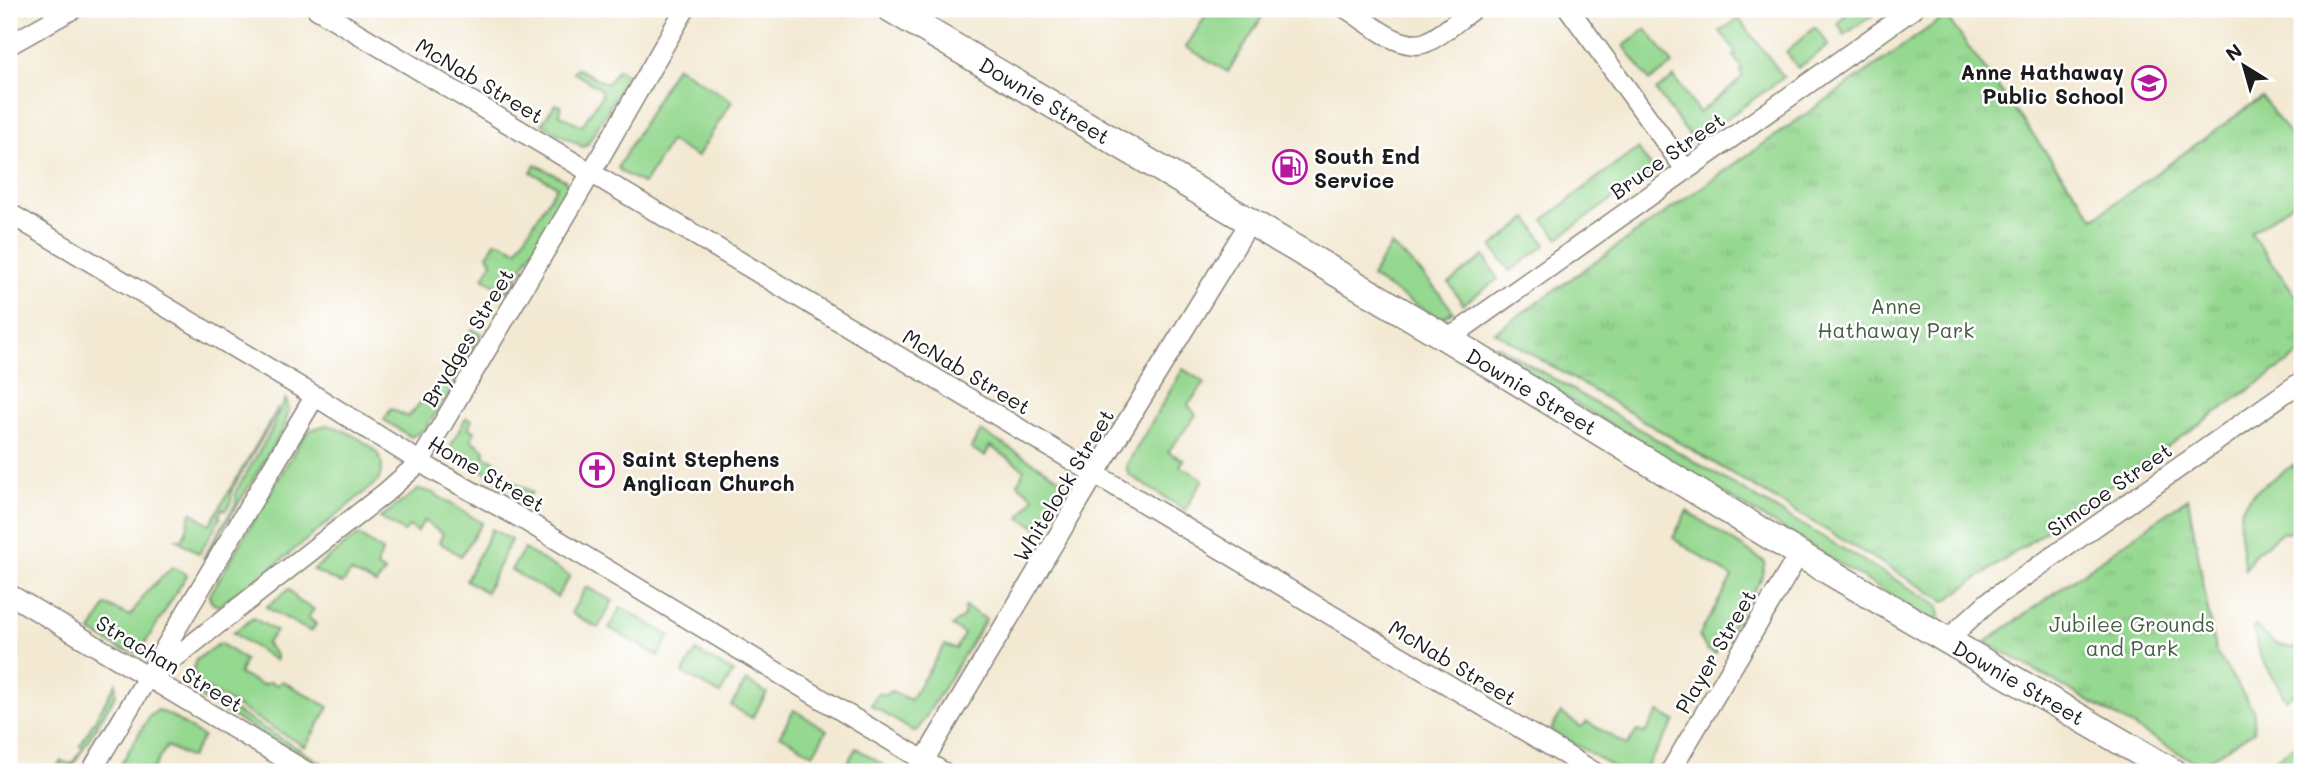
<svg xmlns="http://www.w3.org/2000/svg" width="2311" height="781" font-family="Mali,sans-serif">
	<style>
		.green { fill: #95d890; stroke: #587a56; stroke-width: 2 }
		.park { fill: url(#park-tufts); stroke: #587a56; stroke-width: 2 }
		.lines { fill: none; stroke-linecap: round; stroke-linejoin: round }
		.street-casing { stroke: #888278; stroke-width: 22 }
		.secondary-casing { stroke: #888278; stroke-width: 29 }
		.street { stroke: #fff; stroke-width: 19 }
		.secondary { stroke: #fff; stroke-width: 26 }
		.labels { text-anchor: middle; dominant-baseline: central; stroke-width: 5; stroke-linejoin: round; paint-order: stroke }
		.poi-label { font-size: 21px; font-weight: bold; fill: #1c1c1c; stroke: #fff; text-anchor: start }
		.street-label { font-size: 21px; fill: #1c1c1c; stroke: #fff }
		.park-label { font-size: 21px; fill: #465e45; stroke: #fff }
	</style>
	<defs>
		<pattern id="park-tufts" width="24" height="20" patternUnits="userSpaceOnUse" patternTransform="scale(1.75)"><rect width="24" height="20" fill="#95d890"/><path d="M3 7l-1-3M5 7V3M7 7l1-3M15 17l-1-3M17 17v-4M19 17l1-3" fill="none" stroke="#80b97c"/></pattern>
	</defs>
	<rect width="100%" height="100%" fill="#fff"/>
	<filter id="ink" filterUnits="userSpaceOnUse"><feTurbulence type="fractalNoise" baseFrequency=".0143" numOctaves="2"/><feDisplacementMap in="SourceGraphic" scale="14" xChannelSelector="R" yChannelSelector="G"/><feConvolveMatrix kernelMatrix="1 2 1 2 8 2 1 2 1" color-interpolation-filters="sRGB"/></filter>
	<filter id="wash" filterUnits="userSpaceOnUse"><feTurbulence type="fractalNoise" baseFrequency=".00686" numOctaves="4" result="noise"/><feDisplacementMap in="SourceGraphic" scale="28" xChannelSelector="R" yChannelSelector="G"/><feGaussianBlur stdDeviation="1.57" result="paint"/><feColorMatrix in="noise" values="0 0 0 0 0 0 0 0 0 0 0 0 0 0 0 0 0 1.4 0 .05"/><feComposite in="paint" operator="in"/></filter>
	<g filter="url(#wash)">
		<rect width="100%" height="100%" fill="#f3e9d3"/>
		<path class="green" d="M1210,9H1267L1228,72L1186,47Z
			M1851,9H1882L1844,35L1838,23Z
			M1739,19L1784,77L1694,142L1656,91L1674,77L1699,113L1734,85L1743,76L1740,72L1742,68L1733,56L1736,53L1720,31Z
			M1815,27L1829,45L1798,68L1786,52Z
			M1646,29L1673,64L1650,81L1624,46Z
			M676,66L732,101L697,157L670,141L644,184L621,172L618,167Z
			M576,68L607,84L618,69L628,75L587,145L583,147L542,124L555,104L561,106L560,115L582,126L602,95L600,89L573,72Z
			M1638,149L1653,170L1558,238L1544,220L1597,178Z
			M535,164L565,180L569,188L508,292L483,278L492,262L488,254L495,242H500L517,250L557,186L531,172Z
			M1528,218L1546,245L1510,271L1492,247Z
			M1391,245C1415,265 1435,286 1453,311L1440,319L1371,277Z
			M1484,256L1498,279L1463,304L1449,283Z
			M472,329L481,334L444,401L425,429L411,437L384,420L391,409L408,417L428,394H433Z
			M1489,346H1498L1930,600L1939,606L1940,620L1935,622L1485,348Z
			M1183,369L1205,383L1188,405L1196,415L1168,452L1184,460L1180,466L1203,479L1185,510L1129,475L1126,466Z
			M286,398L289,411L283,430L205,559L203,558L236,503V491L270,433Z
			M278,408L277,413L232,489L231,502L226,510L222,509L219,516L221,517L199,554L177,539H182L186,532L191,512L210,524Z
			M466,418L472,420L468,428L475,431L471,440L485,450L484,455L499,464L495,472L532,492L527,499L519,493L520,489L513,486L511,488L453,452L451,445Z
			M326,425C340,427 374,444 380,458C384,465 381,474 378,481L261,577L218,606L212,603L209,596L300,442L310,430Z
			M981,431L1064,481L1065,489L1040,529L1020,518L1034,497L1018,484L1024,469L990,446L985,456L971,448Z
			M2293,465L2302,480V531L2281,533L2255,554L2245,570C2234,499 2235,505 2293,465Z
			M419,489L433,493L482,523L461,556L439,542L443,534L424,521L417,532L410,526L404,532L380,518Z
			M1687,511L1765,562L1761,579L1715,654L1707,650L1699,636L1732,577L1673,538Z
			M492,529L511,540L486,592L466,580Z
			M358,535L382,551L377,567L385,572L376,584L351,572L342,584L313,570Z
			M524,549L570,576L557,597L511,570Z
			M173,567L187,575L139,653L120,649L91,632L106,605L130,616L147,591Z
			M586,587L613,601L598,628L571,613Z
			M289,589L298,601L314,609L308,617L316,624L311,632L266,607Z
			M621,607L670,636L658,656L609,628Z
			M965,607L986,619L919,728L917,731L911,730L871,705L878,693L885,695L891,691L910,700L945,645L956,649L964,634L952,626L964,616Z
			M253,618L276,631L266,644L276,655V661L233,633Z
			M2256,625C2267,642 2282,648 2302,649V689L2286,699L2260,655L2253,627Z
			M220,643L245,660L239,674L262,685L270,682L277,685L282,681L329,707L305,747L201,685L196,680L193,669L196,660Z
			M696,651L733,672L720,694L683,673Z
			M187,677L198,689L337,772H327L203,699L188,684Z
			M746,681L767,693L752,718L731,706Z
			M116,683V694L69,772H54L61,761L71,764L83,748L80,746Z
			M158,710L171,716L203,737L190,758L167,746L151,772H125L118,769L149,717Z
			M794,710L827,730L813,754L780,735Z
			M1658,712L1675,721L1643,772H1622L1551,730L1561,713L1581,727L1587,722L1627,745L1637,731L1645,733Z
			M2299,743L2302,747V772H2257Z
			M856,748L882,764L889,772H842Z"/>
		<path class="park" d="M1946,16L2094,218L2262,97L2302,152V197L2251,233L2302,304V353L1945,601L1495,332Z
			M2188,498L2215,650L2254,711V731L2200,765L1986,642Z"/>
	</g>
	<g filter="url(#ink)">
		<g class="lines">
			<g class="street-casing">
				<path id="street" d="M317,9L1594,772
					M1347,9C1368,22 1404,55 1429,41C1445,33 1459,19 1473,9
					M1569,9L1685,169
					M9,45L73,9
					M9,213L315,396L433,470L526,521L943,772
					M1448,339L1913,9
					M9,594L307,772
					M1947,640L1988,602L2302,381
					M149,678L385,493L420,462L591,173L685,9
					M91,772L315,396
					M917,772L1095,474L1250,222
					M1670,772L1799,554"/>
			</g>
			<g class="secondary-casing">
				<path id="secondary" d="M891,9L1448,339L1799,554L2173,772"/>
			</g>
			<use href="#street" class="street"/>
			<use href="#secondary" class="secondary"/>
		</g>
	</g>
	<defs>
		<g id="school-ring" transform="scale(1.75)"><circle r="9.5" fill="#fff" stroke="#b5179e" stroke-width="1.5"/><path d="M0-5L7-2L0 1L-7-2ZM-4 1L0 2.5L4 1V4Q0 6-4 4Z" fill="#b5179e"/></g>
		<g id="fuel-ring" transform="scale(1.75)"><circle r="9.5" fill="#fff" stroke="#b5179e" stroke-width="1.5"/><path d="M-5.5-6h7V0h2V4h1.3V-2.5L3-4.5l.8-.8L6-3V5H2.5V1h-1V6h-7ZM-4.2-4.7v3.2H.2V-4.7Z" fill="#b5179e"/></g>
		<g id="church-ring" transform="scale(1.75)"><circle r="9.5" fill="#fff" stroke="#b5179e" stroke-width="1.5"/><path d="M-1.2-6h2.4v3.5h3.3v2.4h-3.3V6h-2.4V-.1h-3.3v-2.4h3.3Z" fill="#b5179e"/></g>
	</defs>
	<g fill-rule="evenodd">
		<use href="#school-ring" x="2149" y="83"/>
		<use href="#fuel-ring" x="1290" y="167"/>
		<use href="#church-ring" x="597" y="470"/>
	</g>
	<g class="labels">
		<g class="poi-label">
			<text x="2124" y="71" text-anchor="end">Anne Hathaway<tspan x="2124" dy="24">Public School</tspan></text>
			<text x="1314" y="155">South End<tspan x="1314" dy="24">Service</tspan></text>
			<text x="622" y="458">Saint Stephens<tspan x="622" dy="24">Anglican Church</tspan></text>
		</g>
		<g class="street-label">
			<text transform="translate(480 80) rotate(31)">McNab Street</text>
			<text transform="translate(1045 100) rotate(31)">Downie Street</text>
			<text transform="translate(1667 155) rotate(-35)">Bruce Street</text>
			<text transform="translate(467 337) rotate(-59)">Brydges Street</text>
			<text transform="translate(967 371) rotate(31)">McNab Street</text>
			<text transform="translate(1532 391) rotate(31)">Downie Street</text>
			<text transform="translate(487 473) rotate(30)">Home Street</text>
			<text transform="translate(1063 485) rotate(-59)">Whitelock Street</text>
			<text transform="translate(2109 489) rotate(-35)">Simcoe Street</text>
			<text transform="translate(1715 651) rotate(-60)">Player Street</text>
			<text transform="translate(1453 662) rotate(31)">McNab Street</text>
			<text transform="translate(170 663) rotate(31)">Strachan Street</text>
			<text transform="translate(2019 682) rotate(30)">Downie Street</text>
		</g>
		<g class="park-label">
			<text x="1896" y="305">Anne<tspan x="1896" dy="24">Hathaway Park</tspan></text>
			<text x="2132" y="623">Jubilee Grounds<tspan x="2132" dy="24">and Park</tspan></text>
		</g>
	</g>
	<rect width="2311" height="781" fill="none" stroke="#fff" stroke-width="35"/>
	<g transform="translate(2244 66) rotate(323)" stroke="#ffffff" stroke-width="5" paint-order="stroke">
	<path d="M0-5L12 26L0 18L-12 26Z" fill="#1c1c1c"/>
	<text y="-10" font-size="19" font-weight="bold" text-anchor="middle" fill="#1c1c1c">N</text>
	</g>
</svg>
